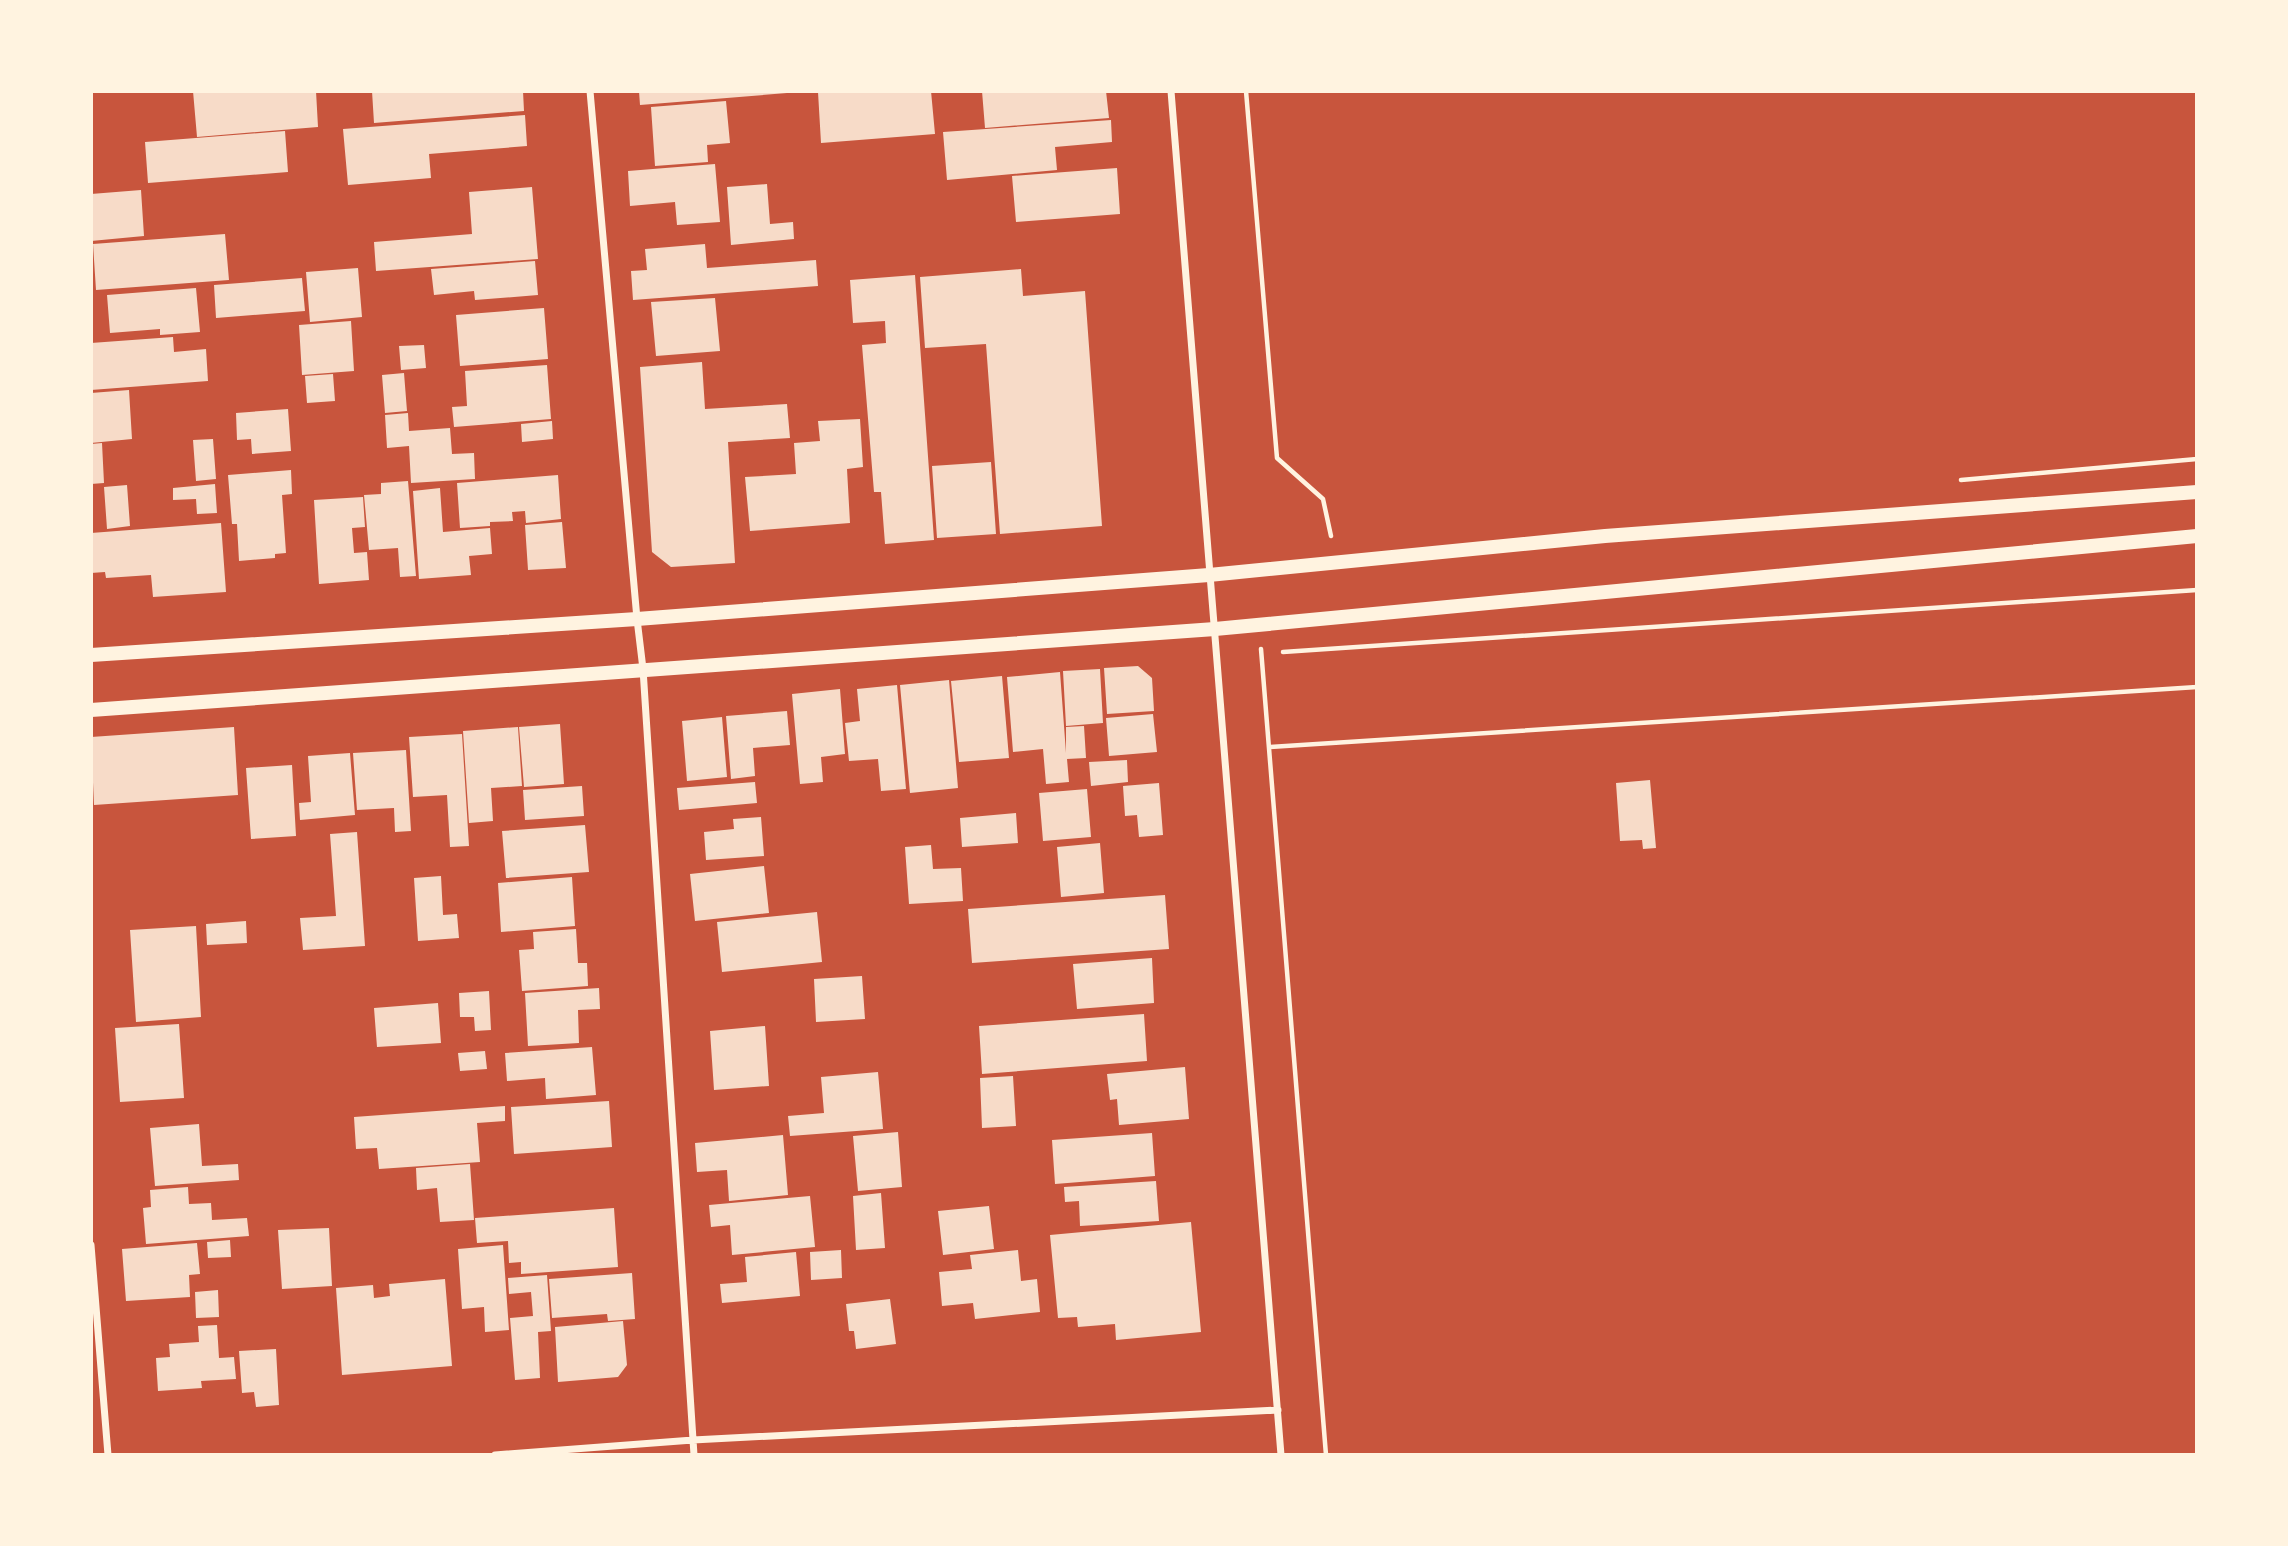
<svg xmlns="http://www.w3.org/2000/svg" width="2288" height="1546" font-family="'Golos Text',sans-serif">
	<style>
		.building { fill: #f7dbc8 }
		.lines { fill: none; stroke-linecap: round; stroke-linejoin: round }
		.path { stroke: #fff3e0; stroke-width: 4.5 }
		.minor { stroke: #fff3e0; stroke-width: 7 }
		.secondary { stroke: #fff3e0; stroke-width: 14 }
	</style>
	<rect width="100%" height="100%" fill="#c8553d"/>
	<path class="building" d="M193,91H316L318,127L197,137Z
		M372,91H523L524,111L374,123Z
		M639,91H787V93L640,105Z
		M836,91H931L935,134L821,143L818,92Z
		M982,91H1106L1109,118L985,128Z
		M726,101L730,143L707,145L708,162L655,166L651,107Z
		M525,115L527,146L429,154L431,178L348,185L343,129Z
		M1111,120L1112,142L1055,147L1057,170L947,180L943,132Z
		M285,131L288,172L148,183L145,142Z
		M715,164L720,222L677,225L675,202L630,206L628,171Z
		M1117,168L1120,214L1016,222L1012,176Z
		M767,184L770,224L793,222L794,239L731,245L727,187Z
		M532,187L538,259L376,271L374,242L472,234L469,192Z
		M141,190L144,236L91,241V194Z
		M225,234L229,280L96,290L93,244Z
		M705,244L707,268L816,260L818,286L633,300L631,271L647,270L645,249Z
		M535,261L538,295L475,300L474,291L434,295L431,269Z
		M358,268L362,317L310,322L306,272Z
		M1021,269L1023,296L1085,291L1102,526L1000,534L986,344L925,348L920,277Z
		M915,275L934,540L885,544L881,492H874L862,345L886,343L885,321L853,323L850,280Z
		M302,278L305,311L216,318L214,285Z
		M196,288L200,332L160,335V329L110,333L107,295Z
		M715,298L720,351L656,356L651,302Z
		M544,308L548,359L460,366L456,315Z
		M351,321L354,371L302,375L299,325Z
		M173,337L174,352L206,349L208,381L91,390V343Z
		M424,345L426,368L401,370L399,346Z
		M702,362L705,409L787,404L790,438L728,442L735,563L671,567L652,552L640,367Z
		M547,365L551,419L454,427L452,407L467,406L465,371Z
		M404,373L407,411L385,413L382,375Z
		M333,374L335,401L307,403L305,376Z
		M129,390L132,439L91,443V393Z
		M288,409L291,451L252,454L251,439L237,440L236,413Z
		M408,413L409,431L450,428L452,454L474,453L475,479L411,483L409,446L387,448L385,415Z
		M860,419L863,467L847,469L850,523L750,531L745,477L796,474L794,443L820,441L818,421Z
		M552,421L553,439L522,442L521,424Z
		M213,439L216,479L196,481L193,440Z
		M102,443L104,483L91,484V444Z
		M991,462L996,534L937,538L932,466Z
		M291,470L292,494L282,495L286,553L275,554V558L239,561L237,524H232L228,475Z
		M558,475L561,519L526,523L525,511L512,512L513,521L490,522V526L460,528L457,483Z
		M408,481L416,576L400,577L398,548L369,550L364,495L381,494V483Z
		M215,484L217,513L197,514L196,499L173,500V488Z
		M127,485L130,526L107,529L104,487Z
		M440,488L443,532L490,528L492,554L469,556L471,575L419,579L413,491Z
		M363,497L365,527L352,528L354,553L367,552L369,580L319,584L314,500Z
		M562,522L566,568L528,570L525,525Z
		M221,523L226,592L153,597L151,575L106,578L105,572L91,573V533Z
		M1138,666L1152,678L1154,711L1107,714L1104,668Z
		M1100,669L1103,723L1066,726L1063,671Z
		M1060,672L1066,753V727L1084,726L1086,758L1067,759L1069,782L1046,784L1043,749L1013,752L1007,677Z
		M1002,676L1009,758L959,762L951,681Z
		M949,680L958,788L910,793L900,685Z
		M897,685L906,789L881,791L878,759L849,761L845,723L860,721L857,689Z
		M840,689L845,754L821,757L823,782L800,784L792,694Z
		M787,711L790,745L753,748L755,776L731,779L726,716Z
		M1153,714L1157,752L1109,756L1106,718Z
		M722,717L727,777L687,781L682,721Z
		M560,724L564,784L524,787L519,727Z
		M234,727L238,795L94,805L91,737Z
		M518,727L522,786L491,788L493,821L469,823L463,731Z
		M462,734L469,846L450,847L447,795L413,797L409,737Z
		M406,750L411,831L395,832L394,808L357,810L353,753Z
		M350,753L355,815L300,820L299,803L311,802L308,756Z
		M1127,760L1128,782L1091,786L1089,762Z
		M292,765L296,836L251,839L246,768Z
		M1650,780L1656,848L1643,849L1642,840L1620,841L1616,783Z
		M755,782L757,803L679,810L677,788Z
		M1159,783L1163,835L1139,837L1137,815L1125,816L1123,786Z
		M582,786L584,816L525,820L523,790Z
		M1087,789L1091,837L1043,841L1039,793Z
		M1016,813L1018,843L962,847L960,818Z
		M761,817L764,856L706,860L704,832L734,829L733,819Z
		M585,825L589,872L506,878L502,831Z
		M357,832L365,946L303,950L300,918L336,916L330,834Z
		M1100,843L1104,893L1061,897L1057,847Z
		M931,845L933,869L961,868L963,901L909,904L905,847Z
		M764,866L769,913L695,921L690,874Z
		M441,876L443,915L457,914L459,938L418,941L414,878Z
		M572,877L575,926L501,932L498,883Z
		M1165,895L1169,949L972,963L968,909Z
		M817,912L822,962L722,972L717,922Z
		M246,921L247,943L207,945L206,924Z
		M196,926L201,1017L136,1022L130,930Z
		M576,929L578,963H587L588,986L522,991L519,950L534,949L533,932Z
		M1152,958L1154,1003L1077,1009L1073,964Z
		M862,976L865,1019L816,1022L814,979Z
		M599,988L600,1009L578,1010L579,1043L528,1046L525,993Z
		M489,991L491,1030L475,1031L474,1017H460L459,993Z
		M438,1003L441,1043L377,1047L374,1008Z
		M1144,1014L1147,1061L982,1074L979,1026Z
		M179,1024L184,1098L120,1102L115,1028Z
		M765,1026L769,1086L714,1090L710,1031Z
		M592,1047L596,1095L546,1099L545,1078L507,1081L505,1053Z
		M485,1051L487,1069L460,1071L458,1053Z
		M1185,1067L1189,1119L1119,1125L1117,1099L1110,1100L1107,1074Z
		M878,1072L883,1129L790,1136L788,1116L824,1113L821,1077Z
		M1013,1076L1016,1126L982,1128L980,1078Z
		M609,1101L612,1147L514,1154L511,1107Z
		M505,1106V1121L477,1123L480,1162L379,1169L377,1148L356,1149L354,1117Z
		M199,1124L202,1166L238,1164L239,1180L155,1186L150,1128Z
		M898,1132L902,1187L858,1191L853,1136Z
		M1152,1133L1155,1176L1055,1184L1052,1140Z
		M783,1135L788,1195L729,1201L727,1170L697,1172L695,1143Z
		M470,1164L474,1220L440,1222L437,1188L417,1190L416,1168Z
		M1156,1181L1159,1221L1080,1226L1079,1201L1065,1202L1064,1187Z
		M188,1187L189,1204L211,1203L212,1220L247,1218L249,1236L146,1244L143,1208L151,1207L150,1190Z
		M881,1193L885,1248L856,1250L853,1196Z
		M810,1196L815,1247L732,1255L730,1225L711,1227L709,1205Z
		M989,1206L994,1249L943,1255L938,1211Z
		M614,1208L618,1267L521,1274V1262L509,1263L508,1241L477,1243L475,1218Z
		M1191,1222L1201,1332L1116,1340L1115,1324L1078,1327L1077,1317L1058,1318L1050,1235Z
		M329,1228L332,1286L282,1289L278,1230Z
		M230,1240L231,1257L208,1258L207,1242Z
		M197,1243L200,1274L189,1275L190,1297L126,1301L122,1249Z
		M503,1245L509,1330L485,1332L484,1307L462,1309L458,1249Z
		M841,1250L842,1278L811,1280L810,1252Z
		M1018,1250L1021,1281L1037,1279L1040,1312L975,1319L973,1303L942,1306L939,1272L972,1269L970,1255Z
		M796,1252L800,1296L722,1303L720,1284L747,1282L745,1257Z
		M632,1273L635,1319L608,1321L607,1314L552,1318L549,1279Z
		M547,1275L551,1331L538,1332L540,1378L515,1380L510,1318L533,1316L531,1292L509,1294L508,1278Z
		M445,1279L452,1366L342,1375L336,1288L373,1285L374,1298L390,1296L389,1284Z
		M218,1290L219,1317L196,1318L195,1292Z
		M890,1299L896,1344L856,1349L854,1331H849L846,1304Z
		M623,1321L627,1365L618,1377L558,1382L555,1327Z
		M217,1325L219,1358L234,1357L236,1379L201,1381L202,1388L158,1391L156,1358L170,1357L169,1344L199,1342L198,1326Z
		M276,1349L279,1405L256,1407L254,1392L242,1393L239,1351Z"/>
	<g class="lines">
		<path class="path" d="M1246,91L1277,458L1323,499L1331,536
			M1961,480L2197,459
			M1261,649L1326,1455
			M1283,652L2197,590
			M1270,747L2197,687"/>
		<path class="minor" d="M590,91L637,619L643,669L694,1455
			M1171,91L1281,1455
			M91,1245L108,1455
			M495,1455L693,1440L1278,1410"/>
		<path class="secondary" d="M91,655L637,619L1209,575L1605,536L2197,492
			M91,710L1215,629L2197,536"/>
	</g>
	<rect width="2288" height="1546" fill="none" stroke="#fff3e0" stroke-width="186"/>
</svg>
